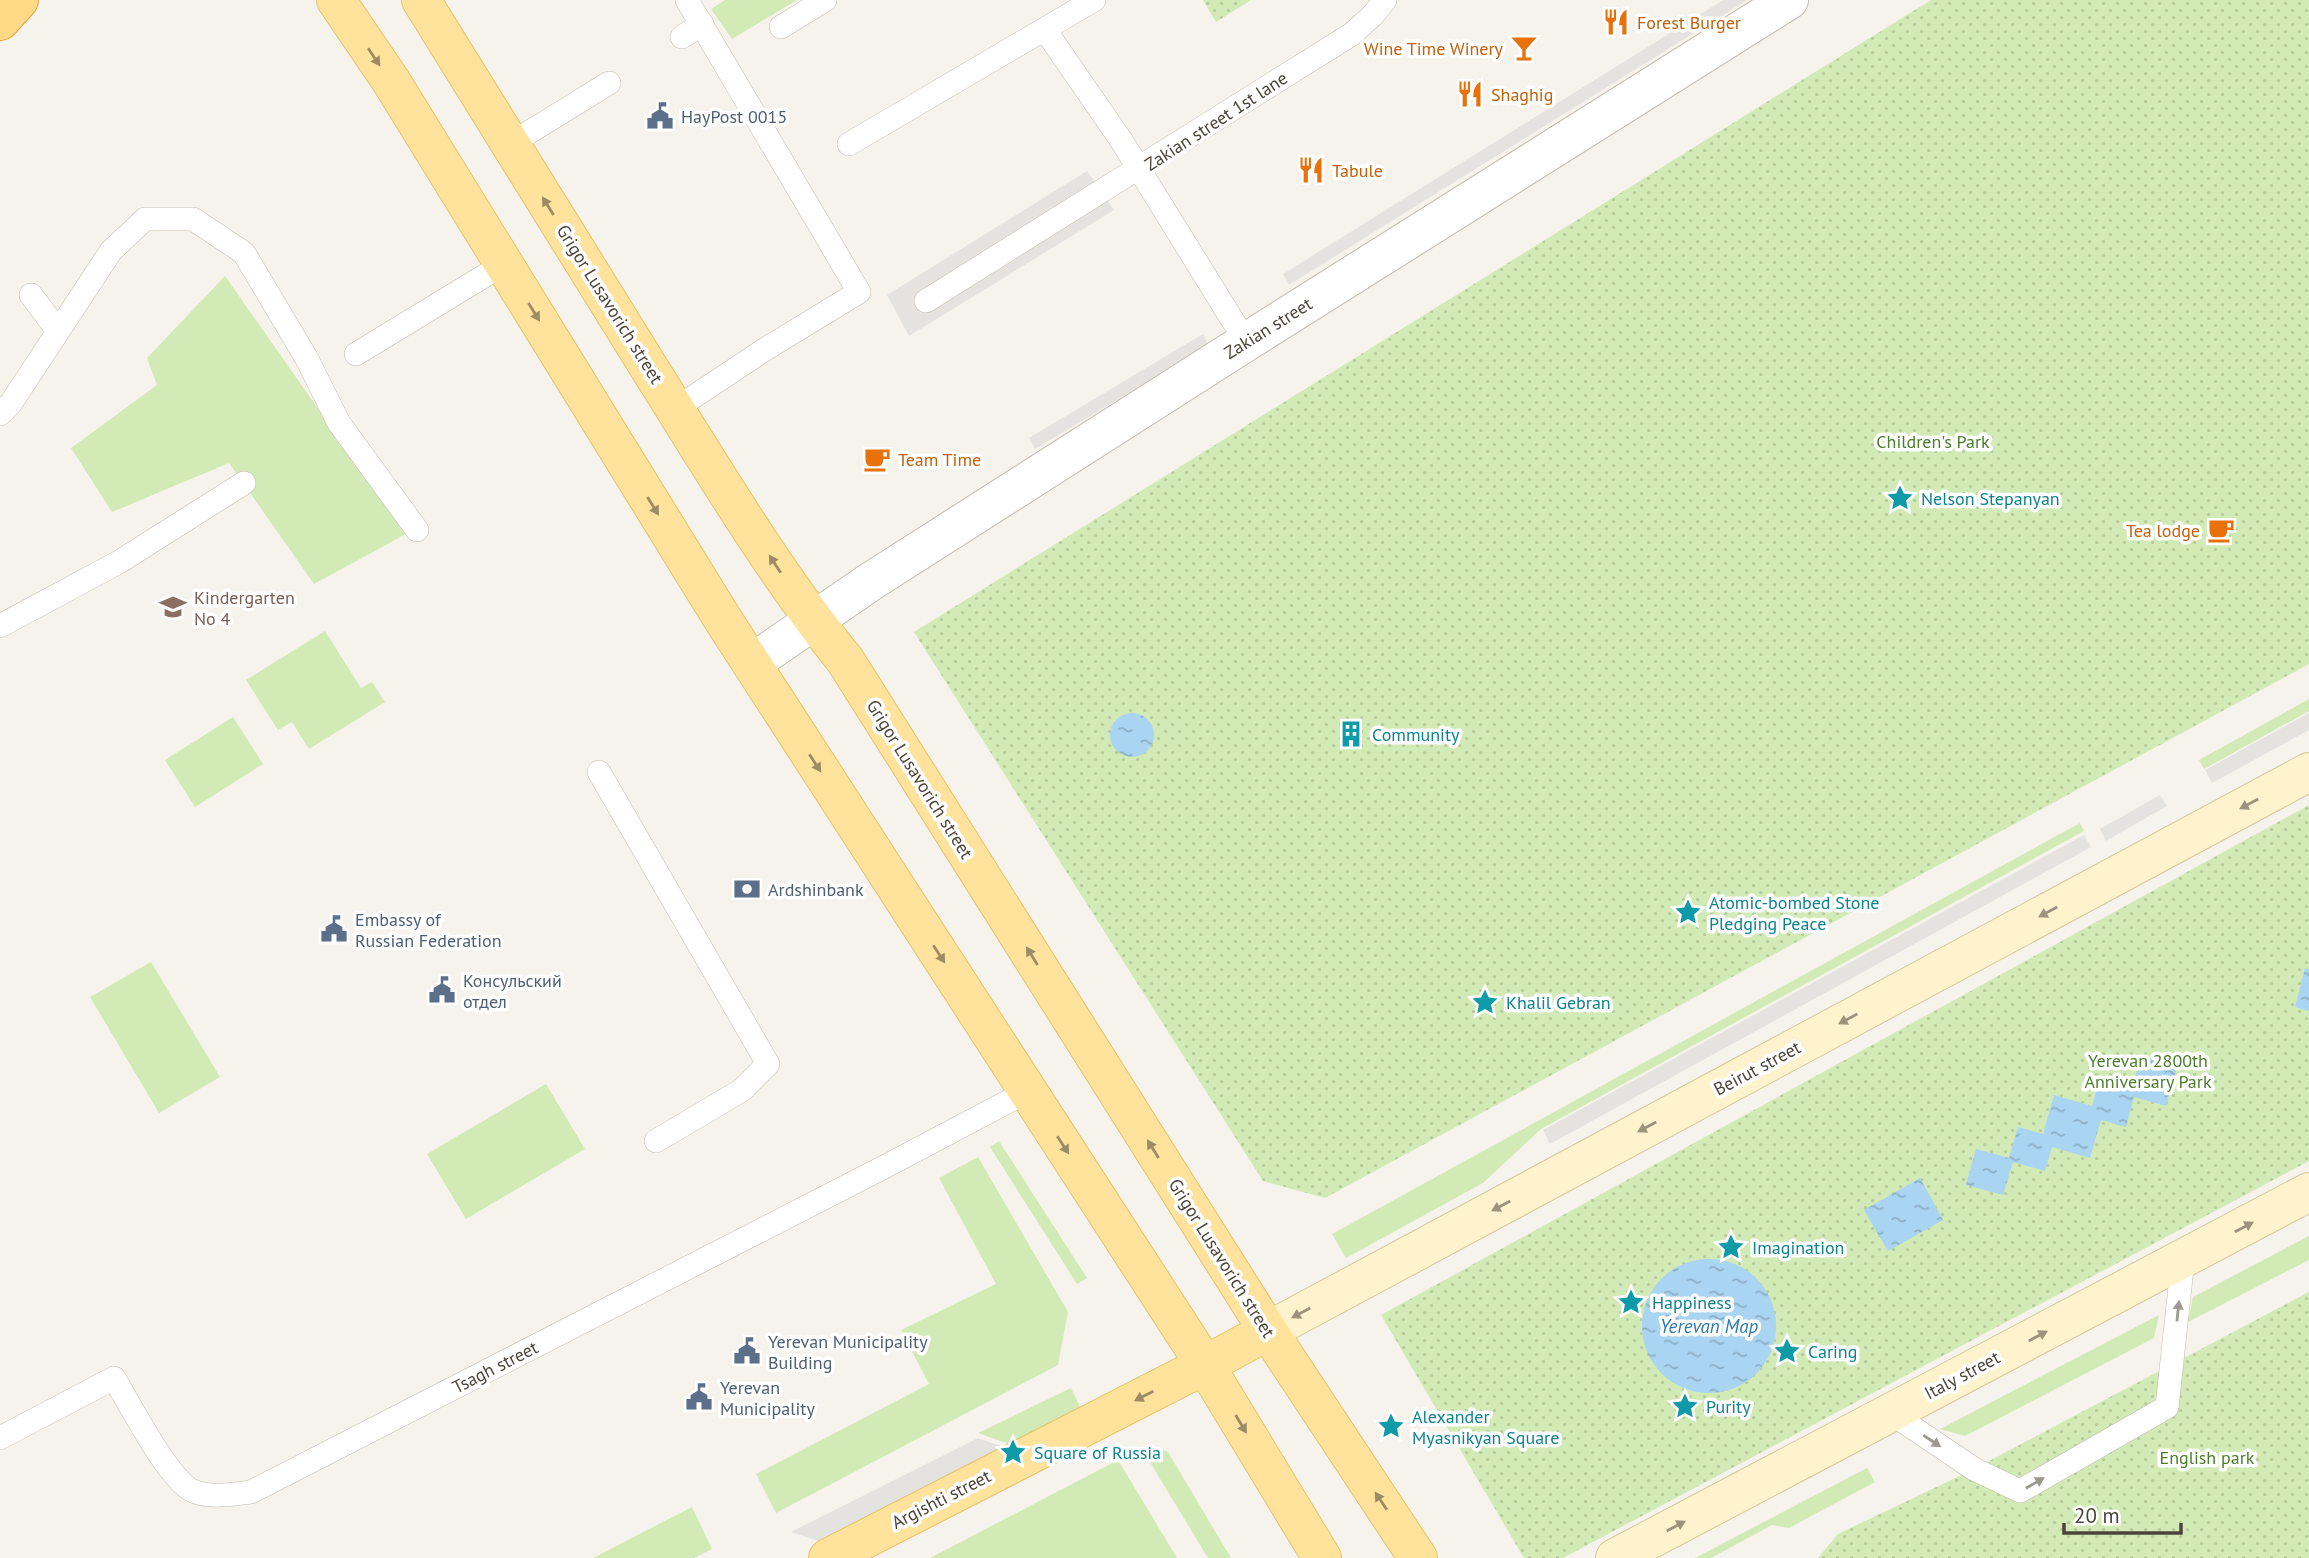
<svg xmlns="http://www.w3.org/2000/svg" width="2309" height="1558" font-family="'PT Sans',sans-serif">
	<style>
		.green { fill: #d2eab5 }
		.park { fill: url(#park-dots) }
		.parking { fill: #e5e3e0 }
		.water { fill: url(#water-ripples) }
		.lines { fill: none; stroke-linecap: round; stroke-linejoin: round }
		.service-casing { stroke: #c2bbae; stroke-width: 24 }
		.tertiary-casing { stroke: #c2bbae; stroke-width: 40 }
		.secondary-casing { stroke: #d6c79b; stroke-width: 40 }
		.primary-casing { stroke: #e6c16a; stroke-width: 40 }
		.trunk-casing { stroke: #e0a43c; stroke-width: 40 }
		.service { stroke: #fff; stroke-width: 23 }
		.tertiary { stroke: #fff; stroke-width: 38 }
		.secondary { stroke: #fff3cd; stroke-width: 38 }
		.primary { stroke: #ffe39c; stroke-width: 38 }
		.trunk { stroke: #ffd985; stroke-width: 38 }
		.oneway { fill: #9c8c66 }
		.oneway2 { fill: #9c937c }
		.oneway3 { fill: #9c9892 }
		.labels { text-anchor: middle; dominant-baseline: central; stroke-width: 7; stroke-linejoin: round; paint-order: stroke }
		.food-label { font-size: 18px; fill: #c56008; stroke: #fff; text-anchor: start }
		.service-label { font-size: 18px; fill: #4e5e75; stroke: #fff; text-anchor: start }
		.street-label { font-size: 18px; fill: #4b4439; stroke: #fff }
		.park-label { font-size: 18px; fill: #4a7f2a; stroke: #fff }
		.culture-label { font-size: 18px; fill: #0d838f; stroke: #fff; text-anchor: start }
		.education-label { font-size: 18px; fill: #785e54; stroke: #fff; text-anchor: start }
		.water-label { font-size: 19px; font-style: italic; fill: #2e7ab2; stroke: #fff }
	</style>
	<defs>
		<pattern id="park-dots" width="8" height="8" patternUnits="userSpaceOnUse" patternTransform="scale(1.75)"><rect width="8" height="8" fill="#d2eab5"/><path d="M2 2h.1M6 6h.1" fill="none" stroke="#b6ca9c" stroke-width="1.8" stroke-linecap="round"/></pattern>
		<pattern id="water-ripples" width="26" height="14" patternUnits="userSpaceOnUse" patternTransform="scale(1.75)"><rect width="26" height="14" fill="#a9d4f2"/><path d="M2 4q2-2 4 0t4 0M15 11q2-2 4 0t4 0" fill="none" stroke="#8caec5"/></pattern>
	</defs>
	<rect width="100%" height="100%" fill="#f6f3ec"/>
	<path class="green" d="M725,0H797L732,39L711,9Z
		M225,276L406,534L314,584L229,463L112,512L71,448L157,385L147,358Z
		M325,631L361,688L372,682L385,702L309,749L292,722L278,730L246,680Z
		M2309,699V711L2204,769L2199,760Z
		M233,717L263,764L195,807L165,760Z
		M2080,823L2084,831L1541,1129L1483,1183L1346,1258L1332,1234Z
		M151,962L220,1077L159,1113L90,997Z
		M546,1084L585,1149L466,1219L427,1154Z
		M999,1141L1087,1278L1077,1284L990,1147Z
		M978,1157L1068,1312L1058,1365L776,1513L756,1474L929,1384L901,1330L996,1284L939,1178Z
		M2309,1236V1260L2188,1322L2193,1297Z
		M2159,1315L2154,1338L1965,1436L1940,1429Z
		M1071,1388L1082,1411L1012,1445L978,1433Z
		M1158,1448L1168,1452L1231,1558H1208L1142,1449Z
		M1118,1460L1177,1558H930Z
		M1867,1468L1875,1482L1789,1528L1772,1525L1711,1558H1695Z
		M692,1507L712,1549L694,1558H593Z"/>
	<path class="park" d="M1203,0H1251L1216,22Z
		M1931,0H2309V664L1325,1198L1263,1181L914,632Z
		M2309,805V1161L1563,1558H1524L1381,1315Z
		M2309,1292V1558H1818L1838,1534L1974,1469Z"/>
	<path class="parking" d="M1723,0H1747L1289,285L1283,274Z
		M1087,171L1114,210L909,336L887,295Z
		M1203,334L1209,345L1035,449L1029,438Z
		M2309,713V730L2212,783L2205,770Z
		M2160,795L2167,806L2106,841L2100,829Z
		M2084,835L2091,847L1550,1144L1543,1130Z
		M978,1438L1006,1448L824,1543L791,1532Z"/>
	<path class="water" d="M1110 735a22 22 0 1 1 44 0a22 22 0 1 1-44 0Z
		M2305,968L2309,969V1011L2295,1007Z
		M2141,1057L2177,1067L2166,1106L2134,1097L2126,1127L2101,1120L2090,1158L2052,1147L2045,1171L2013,1162L2003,1195L1966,1185L1976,1149L2009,1158L2018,1127L2043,1134L2054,1095L2092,1106L2099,1082L2131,1091Z
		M1920,1178L1943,1220L1888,1251L1864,1210Z
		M1642 1326a67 67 0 1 1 134 0a67 67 0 1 1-134 0Z"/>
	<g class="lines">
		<g class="service-casing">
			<path id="service" d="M781,27L825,0
				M1045,30L1121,140L1246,342
				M682,37L702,24
				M510,144L609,83
				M849,144L1094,0
				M31,295L58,331
				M926,301L1352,34L1373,15L1385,0
				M356,354L504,264
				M675,409L764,350L859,292L687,0
				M0,414L11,403L111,251L145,219H193L244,253L307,359L339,423L417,530
				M0,626L119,562L244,483
				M599,772L768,1064L742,1090L656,1141
				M1891,1413L1974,1469L2020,1491L2167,1407L2183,1259
				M0,1438L114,1378C129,1403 168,1478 191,1490C209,1499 232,1494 251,1492L890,1164L1028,1091"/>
		</g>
		<g class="tertiary-casing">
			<path id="tertiary" d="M752,663L870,582L1246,342L1789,0"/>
		</g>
		<g class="secondary-casing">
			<path id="secondary" d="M1268,1331L2309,772
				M1615,1558L2309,1192"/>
		</g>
		<g class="primary-casing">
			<path id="primary" d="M336,0L391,81L722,618L1205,1365L1322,1558
				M421,0C498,125 575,250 653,374C714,471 773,571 845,660L1268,1331L1418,1558
				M828,1558L1205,1365L1268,1331"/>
		</g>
		<g class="trunk-casing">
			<path id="trunk" d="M0,21L19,0"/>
		</g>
		<use href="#service" class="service"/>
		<use href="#tertiary" class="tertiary"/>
		<use href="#secondary" class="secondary"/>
		<use href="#primary" class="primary"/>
		<use href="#trunk" class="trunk"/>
	</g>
	<defs><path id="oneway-solid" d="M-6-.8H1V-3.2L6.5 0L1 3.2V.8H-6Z" transform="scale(1.75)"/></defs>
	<g class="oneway">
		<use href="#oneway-solid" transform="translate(374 57) rotate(56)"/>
		<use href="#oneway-solid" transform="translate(548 206) rotate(-122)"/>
		<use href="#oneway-solid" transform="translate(534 312) rotate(58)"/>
		<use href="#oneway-solid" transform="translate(653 506) rotate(58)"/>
		<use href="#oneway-solid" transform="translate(775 564) rotate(-123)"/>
		<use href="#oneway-solid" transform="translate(815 763) rotate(57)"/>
		<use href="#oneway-solid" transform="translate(939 954) rotate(57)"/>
		<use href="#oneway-solid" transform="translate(1032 956) rotate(-122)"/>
		<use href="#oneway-solid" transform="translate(1063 1145) rotate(57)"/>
		<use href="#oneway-solid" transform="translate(1153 1149) rotate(-122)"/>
		<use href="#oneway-solid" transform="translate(1144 1396) rotate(153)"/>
		<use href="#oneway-solid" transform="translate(1241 1424) rotate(59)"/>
		<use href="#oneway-solid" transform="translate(1381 1501) rotate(-124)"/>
	</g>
	<g class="oneway2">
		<use href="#oneway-solid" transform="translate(2249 804) rotate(152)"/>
		<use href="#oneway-solid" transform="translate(2048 912) rotate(152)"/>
		<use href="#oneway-solid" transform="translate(1848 1019) rotate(152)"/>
		<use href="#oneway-solid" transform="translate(1647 1127) rotate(152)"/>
		<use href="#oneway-solid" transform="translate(1501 1206) rotate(152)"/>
		<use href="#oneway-solid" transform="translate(2244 1227) rotate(-28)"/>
		<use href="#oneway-solid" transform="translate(1301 1313) rotate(152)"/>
		<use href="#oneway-solid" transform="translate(2038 1336) rotate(-28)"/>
		<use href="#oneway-solid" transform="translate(1676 1526) rotate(-28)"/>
	</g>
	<g class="oneway3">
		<use href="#oneway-solid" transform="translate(2178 1311) rotate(-84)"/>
		<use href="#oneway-solid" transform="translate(1932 1441) rotate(34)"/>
		<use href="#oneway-solid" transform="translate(2035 1483) rotate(-30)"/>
	</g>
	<defs>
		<g id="restaurant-bare" transform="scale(2.1)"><path d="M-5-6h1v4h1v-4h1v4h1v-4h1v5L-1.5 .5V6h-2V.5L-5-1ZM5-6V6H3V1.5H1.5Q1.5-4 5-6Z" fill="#e8710a" stroke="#fff" stroke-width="2.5" paint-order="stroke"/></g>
		<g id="bar-bare" transform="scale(2.1)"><path d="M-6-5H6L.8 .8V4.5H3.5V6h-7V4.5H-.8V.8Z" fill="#e8710a" stroke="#fff" stroke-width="2.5" paint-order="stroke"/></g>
		<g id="civic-bare" transform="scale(2.1)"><path d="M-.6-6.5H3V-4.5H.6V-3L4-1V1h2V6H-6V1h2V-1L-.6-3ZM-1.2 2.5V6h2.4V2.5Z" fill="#5c6f8a" stroke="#fff" stroke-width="2.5" paint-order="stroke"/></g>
		<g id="cafe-bare" transform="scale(2.1)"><path d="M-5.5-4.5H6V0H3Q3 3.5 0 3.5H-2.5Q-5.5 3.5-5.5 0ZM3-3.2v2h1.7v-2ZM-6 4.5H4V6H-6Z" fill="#e8710a" stroke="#fff" stroke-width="2.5" paint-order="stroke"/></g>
		<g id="sight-bare" transform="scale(2.1)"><path d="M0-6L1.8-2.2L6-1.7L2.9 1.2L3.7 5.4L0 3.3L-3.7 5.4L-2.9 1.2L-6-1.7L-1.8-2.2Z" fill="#0f9aa8" stroke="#fff" stroke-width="2.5" paint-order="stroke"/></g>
		<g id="school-bare" transform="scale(2.1)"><path d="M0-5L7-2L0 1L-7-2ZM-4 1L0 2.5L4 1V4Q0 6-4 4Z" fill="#8d6e63" stroke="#fff" stroke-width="2.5" paint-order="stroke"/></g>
		<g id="building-bare" transform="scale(2.1)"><path d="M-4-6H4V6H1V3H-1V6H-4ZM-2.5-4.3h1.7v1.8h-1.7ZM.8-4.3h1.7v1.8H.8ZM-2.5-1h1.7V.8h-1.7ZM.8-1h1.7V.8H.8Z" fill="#0f9aa8" stroke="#fff" stroke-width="2.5" paint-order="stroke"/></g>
		<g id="bank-bare" transform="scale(2.1)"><path d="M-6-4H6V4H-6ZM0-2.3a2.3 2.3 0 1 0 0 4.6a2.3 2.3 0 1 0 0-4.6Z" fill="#5c6f8a" stroke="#fff" stroke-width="2.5" paint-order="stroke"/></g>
	</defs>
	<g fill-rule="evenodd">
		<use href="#restaurant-bare" x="1616" y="22"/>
		<use href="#bar-bare" x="1524" y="48"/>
		<use href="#restaurant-bare" x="1470" y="94"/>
		<use href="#civic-bare" x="660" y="116"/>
		<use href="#restaurant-bare" x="1311" y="170"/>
		<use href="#cafe-bare" x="877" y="459"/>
		<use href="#sight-bare" x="1900" y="498"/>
		<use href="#cafe-bare" x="2221" y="530"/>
		<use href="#school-bare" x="173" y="607"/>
		<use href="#building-bare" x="1351" y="734"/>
		<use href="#bank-bare" x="747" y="889"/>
		<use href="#sight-bare" x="1688" y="912"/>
		<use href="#civic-bare" x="334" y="929"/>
		<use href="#civic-bare" x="442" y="990"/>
		<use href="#sight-bare" x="1485" y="1002"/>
		<use href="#sight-bare" x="1731" y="1247"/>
		<use href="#sight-bare" x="1631" y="1302"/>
		<use href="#civic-bare" x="747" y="1351"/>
		<use href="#sight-bare" x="1787" y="1351"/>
		<use href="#civic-bare" x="699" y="1397"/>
		<use href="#sight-bare" x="1685" y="1406"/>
		<use href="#sight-bare" x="1391" y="1426"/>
		<use href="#sight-bare" x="1013" y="1452"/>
	</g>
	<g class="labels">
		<g class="food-label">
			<text x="1637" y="22">Forest Burger</text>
			<text x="1503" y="48" text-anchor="end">Wine Time Winery</text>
			<text x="1491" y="94">Shaghig</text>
			<text x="1332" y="170">Tabule</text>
			<text x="898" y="459">Team Time</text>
			<text x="2200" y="530" text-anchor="end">Tea lodge</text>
		</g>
		<g class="service-label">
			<text x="681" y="116">HayPost 0015</text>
			<text x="768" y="889">Ardshinbank</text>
			<text x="355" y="919">Embassy of<tspan x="355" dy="21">Russian Federation</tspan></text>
			<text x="463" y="980">Консульский<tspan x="463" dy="21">отдел</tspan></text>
			<text x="768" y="1341">Yerevan Municipality<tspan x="768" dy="21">Building</tspan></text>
			<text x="720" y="1387">Yerevan<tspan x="720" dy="21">Municipality</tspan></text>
		</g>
		<g class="street-label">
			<text transform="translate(1216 121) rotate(-33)">Zakian street 1st lane</text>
			<text transform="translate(610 304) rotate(58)">Grigor Lusavorich street</text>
			<text transform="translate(1268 328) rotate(-32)">Zakian street</text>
			<text transform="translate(920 779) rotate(58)">Grigor Lusavorich street</text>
			<text transform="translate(1757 1068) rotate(-28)">Beirut street</text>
			<text transform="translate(1222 1258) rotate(58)">Grigor Lusavorich street</text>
			<text transform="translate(495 1367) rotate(-27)">Tsagh street</text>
			<text transform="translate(1962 1375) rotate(-28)">Italy street</text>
			<text transform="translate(941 1499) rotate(-27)">Argishti street</text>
		</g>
		<g class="park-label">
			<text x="1933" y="441">Children's Park</text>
			<text x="2148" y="1060">Yerevan 2800th<tspan x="2148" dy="21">Anniversary Park</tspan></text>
			<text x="2207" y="1457">English park</text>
		</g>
		<g class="culture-label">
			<text x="1921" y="498">Nelson Stepanyan</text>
			<text x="1372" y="734">Community</text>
			<text x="1709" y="902">Atomic-bombed Stone<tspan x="1709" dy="21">Pledging Peace</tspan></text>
			<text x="1506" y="1002">Khalil Gebran</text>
			<text x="1752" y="1247">Imagination</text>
			<text x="1652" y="1302">Happiness</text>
			<text x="1808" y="1351">Caring</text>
			<text x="1706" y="1406">Purity</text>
			<text x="1412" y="1416">Alexander<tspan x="1412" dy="21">Myasnikyan Square</tspan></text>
			<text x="1034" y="1452">Square of Russia</text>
		</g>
		<g class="education-label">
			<text x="194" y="597">Kindergarten<tspan x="194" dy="21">No 4</tspan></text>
		</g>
		<g class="water-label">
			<text x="1709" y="1326">Yerevan Map</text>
		</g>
	</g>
	<path d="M2064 1523v10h117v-10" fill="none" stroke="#4b4439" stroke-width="3.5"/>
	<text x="2074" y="1523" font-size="21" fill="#4b4439" stroke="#ffffff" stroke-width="5" paint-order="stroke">20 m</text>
</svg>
